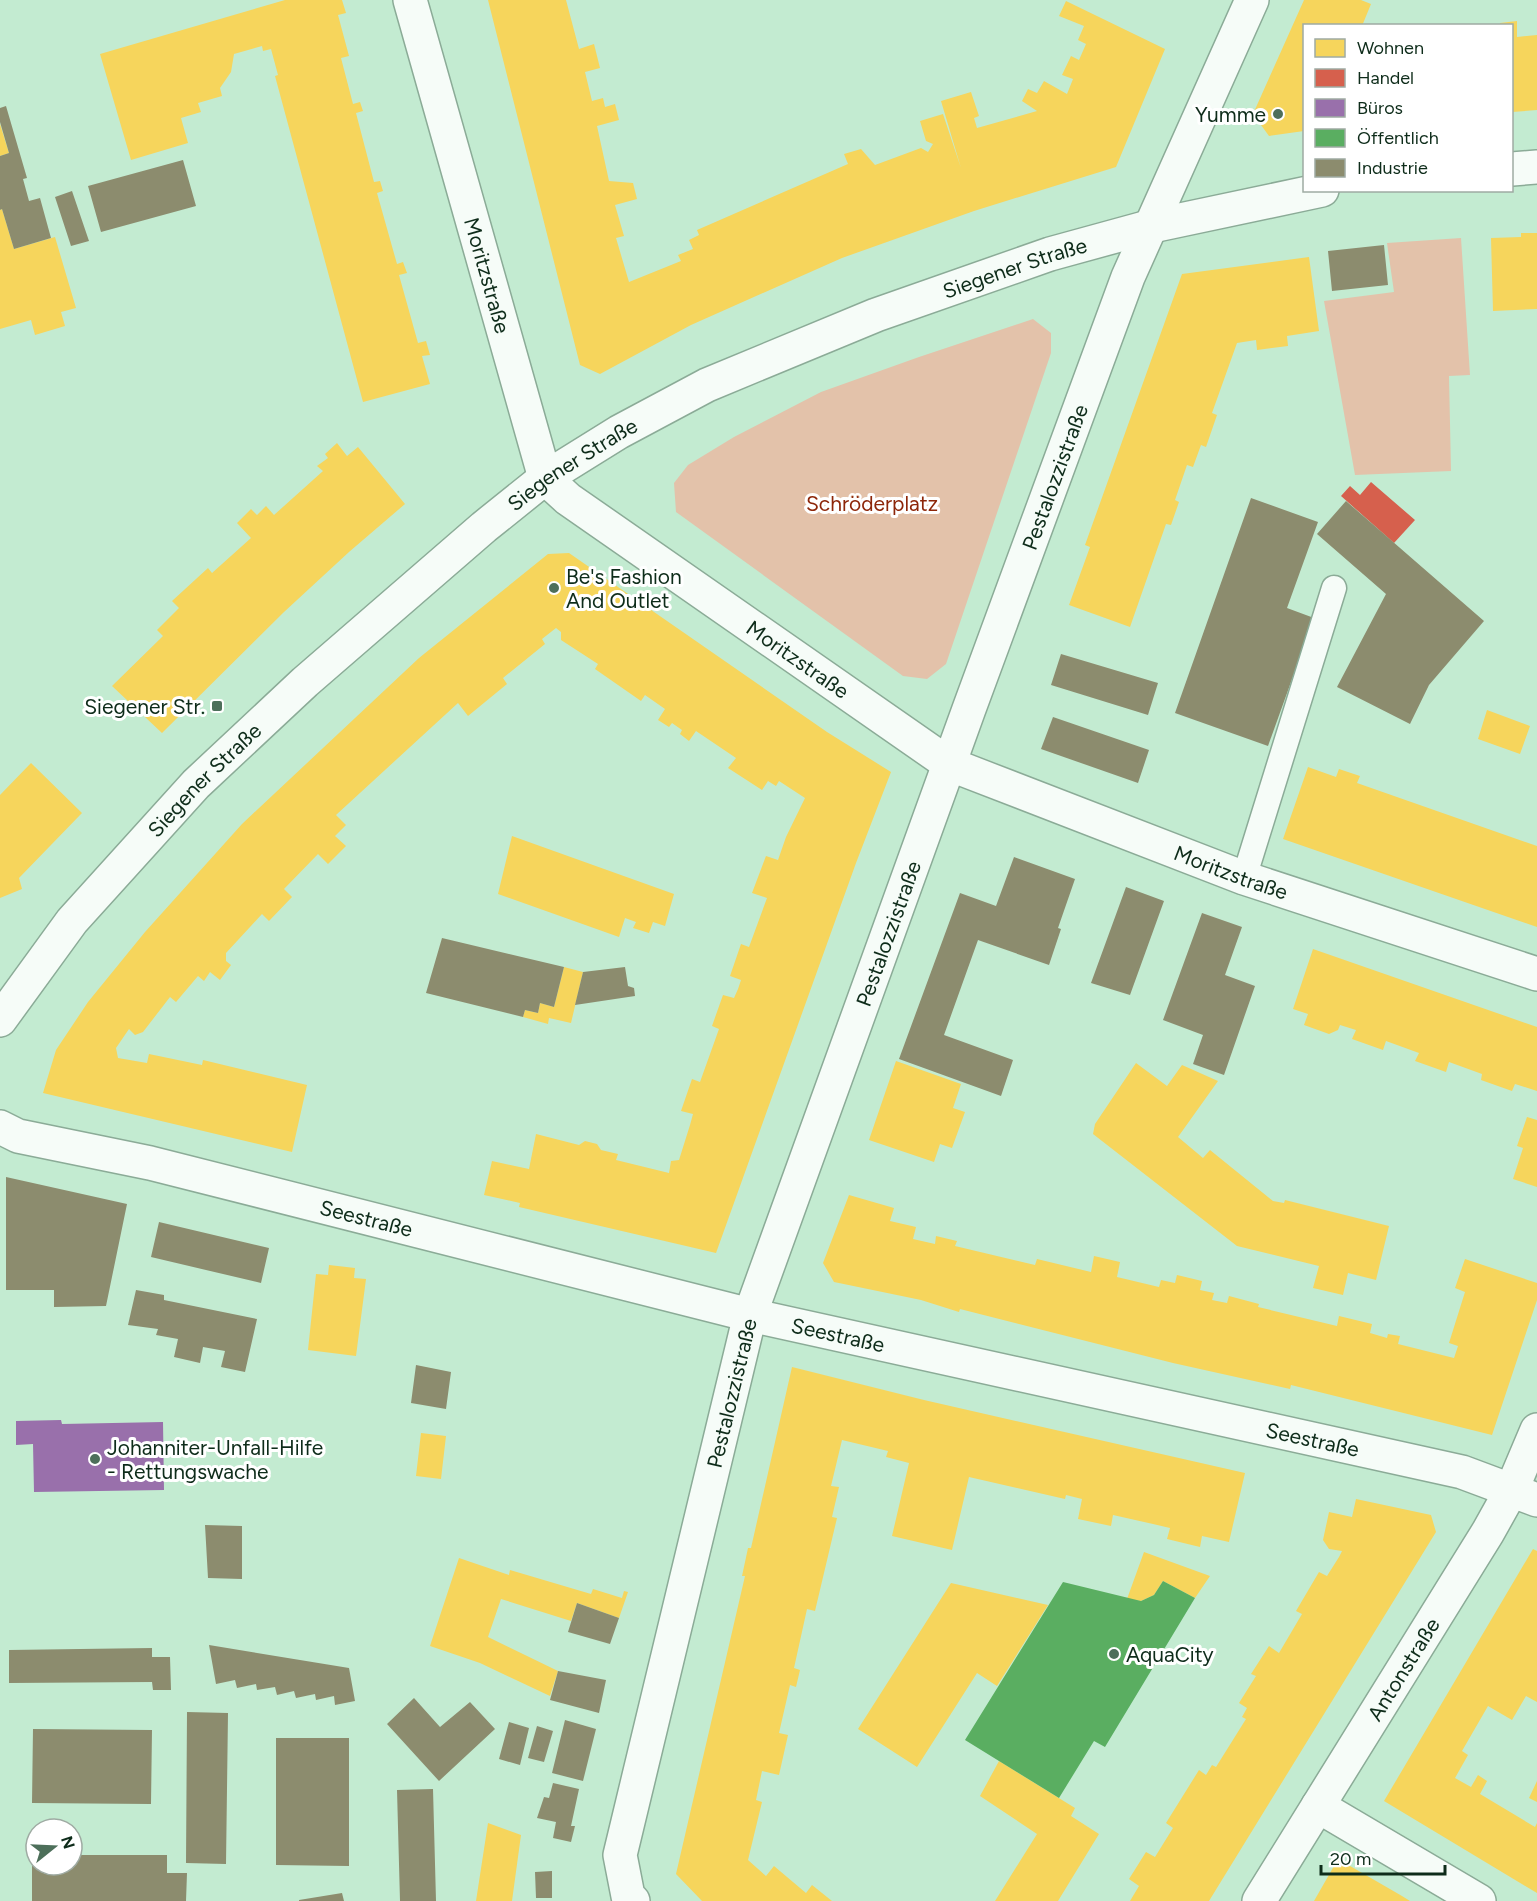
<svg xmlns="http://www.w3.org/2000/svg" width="1537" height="1901" font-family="Figtree,sans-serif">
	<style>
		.green { fill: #e3c2aa }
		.homes { fill: #f6d55c }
		.shops { fill: #d6604d }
		.offices { fill: #9970ab }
		.public { fill: #5aae61 }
		.industry { fill: #8c8c6e }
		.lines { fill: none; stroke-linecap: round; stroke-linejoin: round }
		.service-casing { stroke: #8bab97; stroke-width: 27 }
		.minor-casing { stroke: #8bab97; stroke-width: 36 }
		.primary-casing { stroke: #8bab97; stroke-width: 36 }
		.service { stroke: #f6fcf8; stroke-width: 24 }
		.minor { stroke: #f6fcf8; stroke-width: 33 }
		.primary { stroke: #f6fcf8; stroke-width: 33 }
		.poi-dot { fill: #4d6f5a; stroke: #fff; stroke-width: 2 }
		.labels { text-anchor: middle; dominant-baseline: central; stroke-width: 6; stroke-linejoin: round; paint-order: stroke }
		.poi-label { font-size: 21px; fill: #0e2c1a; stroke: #fff; text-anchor: start }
		.street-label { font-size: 21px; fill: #0e2c1a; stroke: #fff }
		.park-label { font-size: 21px; fill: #8d2609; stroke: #fff }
	</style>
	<rect width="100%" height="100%" fill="#c3ebd1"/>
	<path class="green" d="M1461,238L1470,375L1449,376L1451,471L1355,475L1324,301L1394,292L1387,243Z
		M1033,319L1051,333V353L946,664L927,679L903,676L676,512L674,483L688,465L734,437L821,392L919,357Z"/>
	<path class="homes" d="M285,0H342L346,13L338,15L349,56L341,58L353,104L360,102L363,111L356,113L374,182L380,181L383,191L377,193L397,264L403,262L407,273L399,275L418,343L426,341L430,355L422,356L430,384L363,402L275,76L278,75L271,49L263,51L262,46L234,54L231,72L220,88L222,96L198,103L201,112L181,118L188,143L131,160L100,54Z
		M488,0H566L579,49L594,44L600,68L585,72L592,101L603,98L605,107L615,104L619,120L597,126L609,181L633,183L637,199L615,205L624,236L616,238L629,282L681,261L678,255L693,249L689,240L699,235L697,230L848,164L844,154L861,149L875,165L921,148L928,152L933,144L926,141L920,121L943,114L961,168L941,101L971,92L979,116L974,118L977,128L1037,111L1022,101L1028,89L1037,93L1044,81L1067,94L1073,79L1062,75L1071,56L1079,60L1086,44L1078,40L1084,26L1059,16L1066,1L1165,49L1116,167L974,211L842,258L691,325L600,374L580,365Z
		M1304,0H1361L1371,4L1362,26H1304V131L1269,136L1253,114Z
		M1517,21V37L1537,35V110L1512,112V26H1500V23Z
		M0,124L9,153L0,156Z
		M2,209L14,249L55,237L76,308L61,312L65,326L35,335L31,320L0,329V210Z
		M1521,233H1537V309L1493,311L1491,238L1521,237Z
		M1309,257L1319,331L1287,336L1288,346L1257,350L1256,340L1237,343L1212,413L1217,415L1206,447L1201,445L1193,467L1187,465L1175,500L1179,502L1171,525L1166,524L1130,627L1069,605L1090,547L1085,545L1182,274Z
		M337,443L347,456L358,447L405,504L349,552L284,612L162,733L112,686L163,636L157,630L179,608L172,601L208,568L212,573L251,538L237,523L251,509L257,515L266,506L274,515L323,471L317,466L328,458L325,454Z
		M569,553L827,732L891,772L856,863L716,1253L519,1207L520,1203L484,1195L492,1161L529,1169L536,1134L579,1145L585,1141L597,1144L601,1150L618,1154L616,1160L669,1173L671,1161L679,1160L690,1125L693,1114L681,1111L692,1079L700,1082L719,1029L712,1026L723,995L734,998L738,989L741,980L730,976L741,944L749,947L767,898L752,893L766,856L778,860L786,837L805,798L779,781L776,786L768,781L762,790L728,768L736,758L696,731L689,741L680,734L682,730L672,723L669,727L658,720L665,709L645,695L641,701L595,669L598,664L561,640V632L556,628L542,639L545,644L503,678L507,684L468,716L458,703L336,815L346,825L335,836L346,846L328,864L318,854L284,889L292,897L269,921L262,914L226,953V961L231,965L220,980L210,972L204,981L198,976L176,1002L170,997L143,1032L135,1035L129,1029L116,1048L118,1058L147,1063L149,1054L202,1065L203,1060L307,1085L292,1152L43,1093L56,1050L88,1002L145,932L242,824L419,658L548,554Z
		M1487,710L1530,726L1520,754L1478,739Z
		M31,763L82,813L19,878L22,889L0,898V795Z
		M1308,767L1336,777L1339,769L1360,776L1357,783L1537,846V927L1283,839Z
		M512,836L674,894L665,926L653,922L649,933L633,928L636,922L625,918L619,937L498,894Z
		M1313,949L1537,1027V1091L1515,1084L1512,1091L1481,1080L1482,1074L1449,1062L1446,1072L1415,1061L1419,1053L1386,1041L1383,1050L1352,1039L1356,1030L1340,1025L1338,1030L1329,1034L1304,1025L1308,1014L1293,1009Z
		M564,967L583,972L571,1023L549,1018L548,1024L523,1017L525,1010L538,1013L540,1003L554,1007Z
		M896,1061L961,1084L953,1108L965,1112L952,1148L940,1144L934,1162L869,1140Z
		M1136,1063L1167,1086L1182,1065L1218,1081L1178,1137L1203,1158L1210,1150L1273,1201L1284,1203L1285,1200L1389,1226L1376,1280L1348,1273L1343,1295L1313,1288L1319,1266L1237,1246L1093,1134L1095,1124Z
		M1527,1117L1537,1120V1187L1513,1179L1523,1148L1517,1146Z
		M849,1195L894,1208L890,1221L916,1227L913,1239L935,1244L936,1236L957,1241L955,1246L1035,1265L1037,1259L1091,1272L1094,1256L1120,1262L1117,1277L1159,1287L1161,1280L1175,1283L1177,1275L1202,1281L1200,1290L1214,1293L1212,1300L1227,1303L1229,1296L1259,1304L1258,1307L1337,1326L1339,1316L1372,1324L1370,1333L1387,1338L1388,1334L1400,1336L1398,1344L1454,1358L1458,1346L1449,1343L1465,1292L1455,1288L1465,1259L1537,1283V1300L1492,1435L1291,1385L1290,1389L1173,1363L960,1309L959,1312L921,1300L834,1282L823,1263Z
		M329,1265L355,1268L354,1278L366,1279L356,1356L308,1350L316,1274L328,1275Z
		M792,1367L924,1400L1245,1473L1229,1542L1202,1536L1200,1547L1167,1539L1170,1528L1153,1524L1113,1515L1111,1526L1078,1519L1082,1499L1066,1495L1065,1499L969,1477L952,1550L892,1536L909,1463L886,1457L888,1451L842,1440L831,1486L839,1487L832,1517L837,1518L815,1611L807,1609L794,1668L800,1670L796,1687L790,1685L779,1733L788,1735L779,1775L762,1771L756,1800L762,1802L748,1860L766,1876L774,1866L806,1893L812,1885L832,1901H702L676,1874L745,1576H742L748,1548H751Z
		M421,1433L446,1436L441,1479L416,1476Z
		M1356,1499L1431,1515L1436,1532L1209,1901H1130L1139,1886L1129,1879L1146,1852L1155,1857L1173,1828L1166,1823L1199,1770L1206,1775L1212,1765L1216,1767L1246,1719L1242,1717L1247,1708L1239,1703L1256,1676L1251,1674L1269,1646L1279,1653L1302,1614L1296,1611L1319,1572L1327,1576L1339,1557L1342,1551L1329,1549L1323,1540L1329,1512L1352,1517Z
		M1533,1549L1537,1551V1702L1526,1696L1512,1720L1488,1706L1462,1751L1468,1755L1455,1778L1471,1787L1478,1775L1487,1781L1480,1794L1535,1827L1537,1823V1893L1384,1801Z
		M1144,1552L1210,1576L1195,1598L1163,1581L1154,1595L1141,1601L1127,1599Z
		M459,1558L509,1575L510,1570L591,1594L593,1589L622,1598L624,1591L628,1592L619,1618L577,1603L571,1621L501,1599L488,1637L558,1671L550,1696L480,1663L430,1646Z
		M951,1583L1048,1605L997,1686L977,1673L917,1767L858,1729Z
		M999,1761L1075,1808L1071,1816L1099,1834L1058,1901H995L1037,1834L980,1796Z
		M1537,1781V1802L1529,1798Z
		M488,1823L521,1835L512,1901H476Z
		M1338,1859L1402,1896L1410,1901H1314Z"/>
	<path class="shops" d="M1371,482L1415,520L1394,543L1341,496L1350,486L1360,495Z"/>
	<path class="offices" d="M61,1420L62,1424L163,1422L164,1490L34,1492L33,1444L16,1445V1421Z"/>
	<path class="public" d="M1163,1581L1195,1598L1105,1747L1094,1741L1059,1798L965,1740L1063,1582L1141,1601L1154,1595Z"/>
	<path class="industry" d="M6,106L27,178L23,179L29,201L40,198L51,238L14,249L2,209L0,210V156L9,153L0,122V108Z
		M183,160L196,206L101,232L88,186Z
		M72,191L89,241L71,246L55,197Z
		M1384,245L1388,285L1332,291L1328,251Z
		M1251,498L1318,522L1287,608L1314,618L1268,746L1175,713Z
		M1346,501L1484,621L1429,685L1410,724L1337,687L1386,594L1317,534Z
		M1061,654L1158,683L1148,715L1051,685Z
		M1053,717L1149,750L1138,783L1041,749Z
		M1014,857L1075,879L1058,928L1061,929L1049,965L978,940L944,1035L1013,1060L1001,1096L899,1059L960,893L996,906Z
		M1126,887L1164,901L1130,995L1091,983Z
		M1202,913L1242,927L1225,975L1255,986L1224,1075L1193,1064L1203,1035L1163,1020Z
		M442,938L564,967L554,1007L540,1003L538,1013L525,1010L523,1017L426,993Z
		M625,967L628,986L634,988L635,996L575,1005L583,972Z
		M6,1177L127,1204L106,1306L54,1307V1290H6Z
		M159,1222L269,1248L261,1283L151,1257Z
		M136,1290L164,1295V1300L257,1319L245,1372L221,1367L225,1351L203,1347L200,1363L174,1357L178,1339L156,1335L158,1329L128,1325Z
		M416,1365L451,1372L446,1409L411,1403Z
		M205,1525L242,1526V1579L208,1578Z
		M577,1603L619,1618L610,1644L568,1632Z
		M209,1645L349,1668L355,1701L335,1705L334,1696L316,1700L315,1694L296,1698L294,1691L277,1695L275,1687L257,1690L256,1684L237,1688L235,1680L216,1684Z
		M152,1648V1657H170L171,1690H153L152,1682L9,1683V1650Z
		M558,1671L606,1680L599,1713L550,1700Z
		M414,1698L440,1727L470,1702L495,1729L439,1781L387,1724Z
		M187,1712L228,1713L226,1864L186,1863Z
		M565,1720L596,1729L583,1781L552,1773Z
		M509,1722L529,1728L520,1765L499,1759Z
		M537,1726L553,1731L544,1762L528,1758Z
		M33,1729L152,1730L151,1804L32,1803Z
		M276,1738H349V1866L276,1865Z
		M553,1783L579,1789L571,1826H575L571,1842L553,1838L556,1822L537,1818L544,1797L549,1798Z
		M433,1789L436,1901H400L397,1790Z
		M32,1855H36V1865H72V1855H167V1873H187L186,1901H32Z
		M552,1871V1898H536L535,1872Z
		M342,1893L344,1901H299V1900Z"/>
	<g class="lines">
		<g class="service-casing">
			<path id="service" d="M1244,878L1334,588"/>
		</g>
		<g class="minor-casing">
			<g id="minor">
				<path id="s1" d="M410,0L545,478L568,499L949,764L1244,878L1537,974"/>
				<path id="s2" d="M0,1127L18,1136L150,1163L750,1315L1462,1472L1537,1500"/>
				<path d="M1318,1806L1479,1901"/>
				<path id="s3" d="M633,1901L628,1896L620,1855L750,1315L969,709L1128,277L1252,0"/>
				<path id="s4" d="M1259,1901L1488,1532L1512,1489L1537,1430"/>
			</g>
		</g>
		<g class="primary-casing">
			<g id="primary">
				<path d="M1512,169L1537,167"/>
				<path id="s5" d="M0,1020L72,921L196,784L305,682L484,527L545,478L619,432L707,385L876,315L1050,254L1152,226L1322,190"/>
			</g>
		</g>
		<use href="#service" class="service"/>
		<use href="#minor" class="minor"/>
		<use href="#primary" class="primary"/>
	</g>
	<g class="poi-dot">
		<circle cx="1278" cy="114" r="6"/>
		<circle cx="554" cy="588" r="6"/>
		<rect x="211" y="700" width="12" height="12" rx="3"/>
		<circle cx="95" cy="1459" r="6"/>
		<circle cx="1114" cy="1654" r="6"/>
	</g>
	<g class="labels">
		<g class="poi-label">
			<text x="1266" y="114" text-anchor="end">Yumme</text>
			<text x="566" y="576">Be's Fashion<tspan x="566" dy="24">And Outlet</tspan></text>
			<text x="205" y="706" text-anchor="end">Siegener Str.</text>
			<text x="107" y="1447">Johanniter-Unfall-Hilfe<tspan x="107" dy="24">- Rettungswache</tspan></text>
			<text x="1126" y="1654">AquaCity</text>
		</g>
		<g class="street-label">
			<text stroke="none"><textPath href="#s5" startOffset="1288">Siegener Straße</textPath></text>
			<text stroke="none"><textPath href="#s1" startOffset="286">Moritzstraße</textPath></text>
			<text stroke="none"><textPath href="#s5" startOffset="802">Siegener Straße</textPath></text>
			<text stroke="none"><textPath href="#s3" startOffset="1496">Pestalozzistraße</textPath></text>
			<text stroke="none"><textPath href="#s1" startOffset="808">Moritzstraße</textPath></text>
			<text stroke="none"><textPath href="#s5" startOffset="316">Siegener Straße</textPath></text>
			<text stroke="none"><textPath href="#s1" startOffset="1294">Moritzstraße</textPath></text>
			<text stroke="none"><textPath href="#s3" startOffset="1010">Pestalozzistraße</textPath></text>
			<text stroke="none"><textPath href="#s2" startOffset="378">Seestraße</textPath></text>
			<text stroke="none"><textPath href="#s2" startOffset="864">Seestraße</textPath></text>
			<text stroke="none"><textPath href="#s3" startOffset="524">Pestalozzistraße</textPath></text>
			<text stroke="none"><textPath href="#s2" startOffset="1350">Seestraße</textPath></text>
			<text stroke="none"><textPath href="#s4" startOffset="273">Antonstraße</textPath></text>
		</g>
		<g class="park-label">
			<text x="872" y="503">Schröderplatz</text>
		</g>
	</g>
	<rect x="1303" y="24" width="210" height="168" fill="#ffffff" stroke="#9faba3" stroke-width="1.5"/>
	<rect x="1315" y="39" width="30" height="18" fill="#f6d55c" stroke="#9faba3" stroke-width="1.5"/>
	<text x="1357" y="54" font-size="18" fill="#0e2c1a">Wohnen</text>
	<rect x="1315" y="69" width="30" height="18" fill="#d6604d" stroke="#9faba3" stroke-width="1.5"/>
	<text x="1357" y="84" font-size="18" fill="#0e2c1a">Handel</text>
	<rect x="1315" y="99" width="30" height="18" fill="#9970ab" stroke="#9faba3" stroke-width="1.5"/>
	<text x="1357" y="114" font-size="18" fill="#0e2c1a">Büros</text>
	<rect x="1315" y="129" width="30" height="18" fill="#5aae61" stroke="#9faba3" stroke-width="1.5"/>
	<text x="1357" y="144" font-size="18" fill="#0e2c1a">Öffentlich</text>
	<rect x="1315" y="159" width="30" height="18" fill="#8c8c6e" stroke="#9faba3" stroke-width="1.5"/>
	<text x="1357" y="174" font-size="18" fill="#0e2c1a">Industrie</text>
	<g transform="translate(54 1847) rotate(72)"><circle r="28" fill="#ffffff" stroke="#9faba3" stroke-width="1.5"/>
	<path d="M0-4.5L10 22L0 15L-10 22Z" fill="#4d6f5a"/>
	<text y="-9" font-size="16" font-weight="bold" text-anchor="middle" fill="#0e2c1a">N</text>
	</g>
	<path d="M1321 1865v9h124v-9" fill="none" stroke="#0e2c1a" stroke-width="3"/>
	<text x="1330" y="1865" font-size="18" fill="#0e2c1a" stroke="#ffffff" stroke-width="4.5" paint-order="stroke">20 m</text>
</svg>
